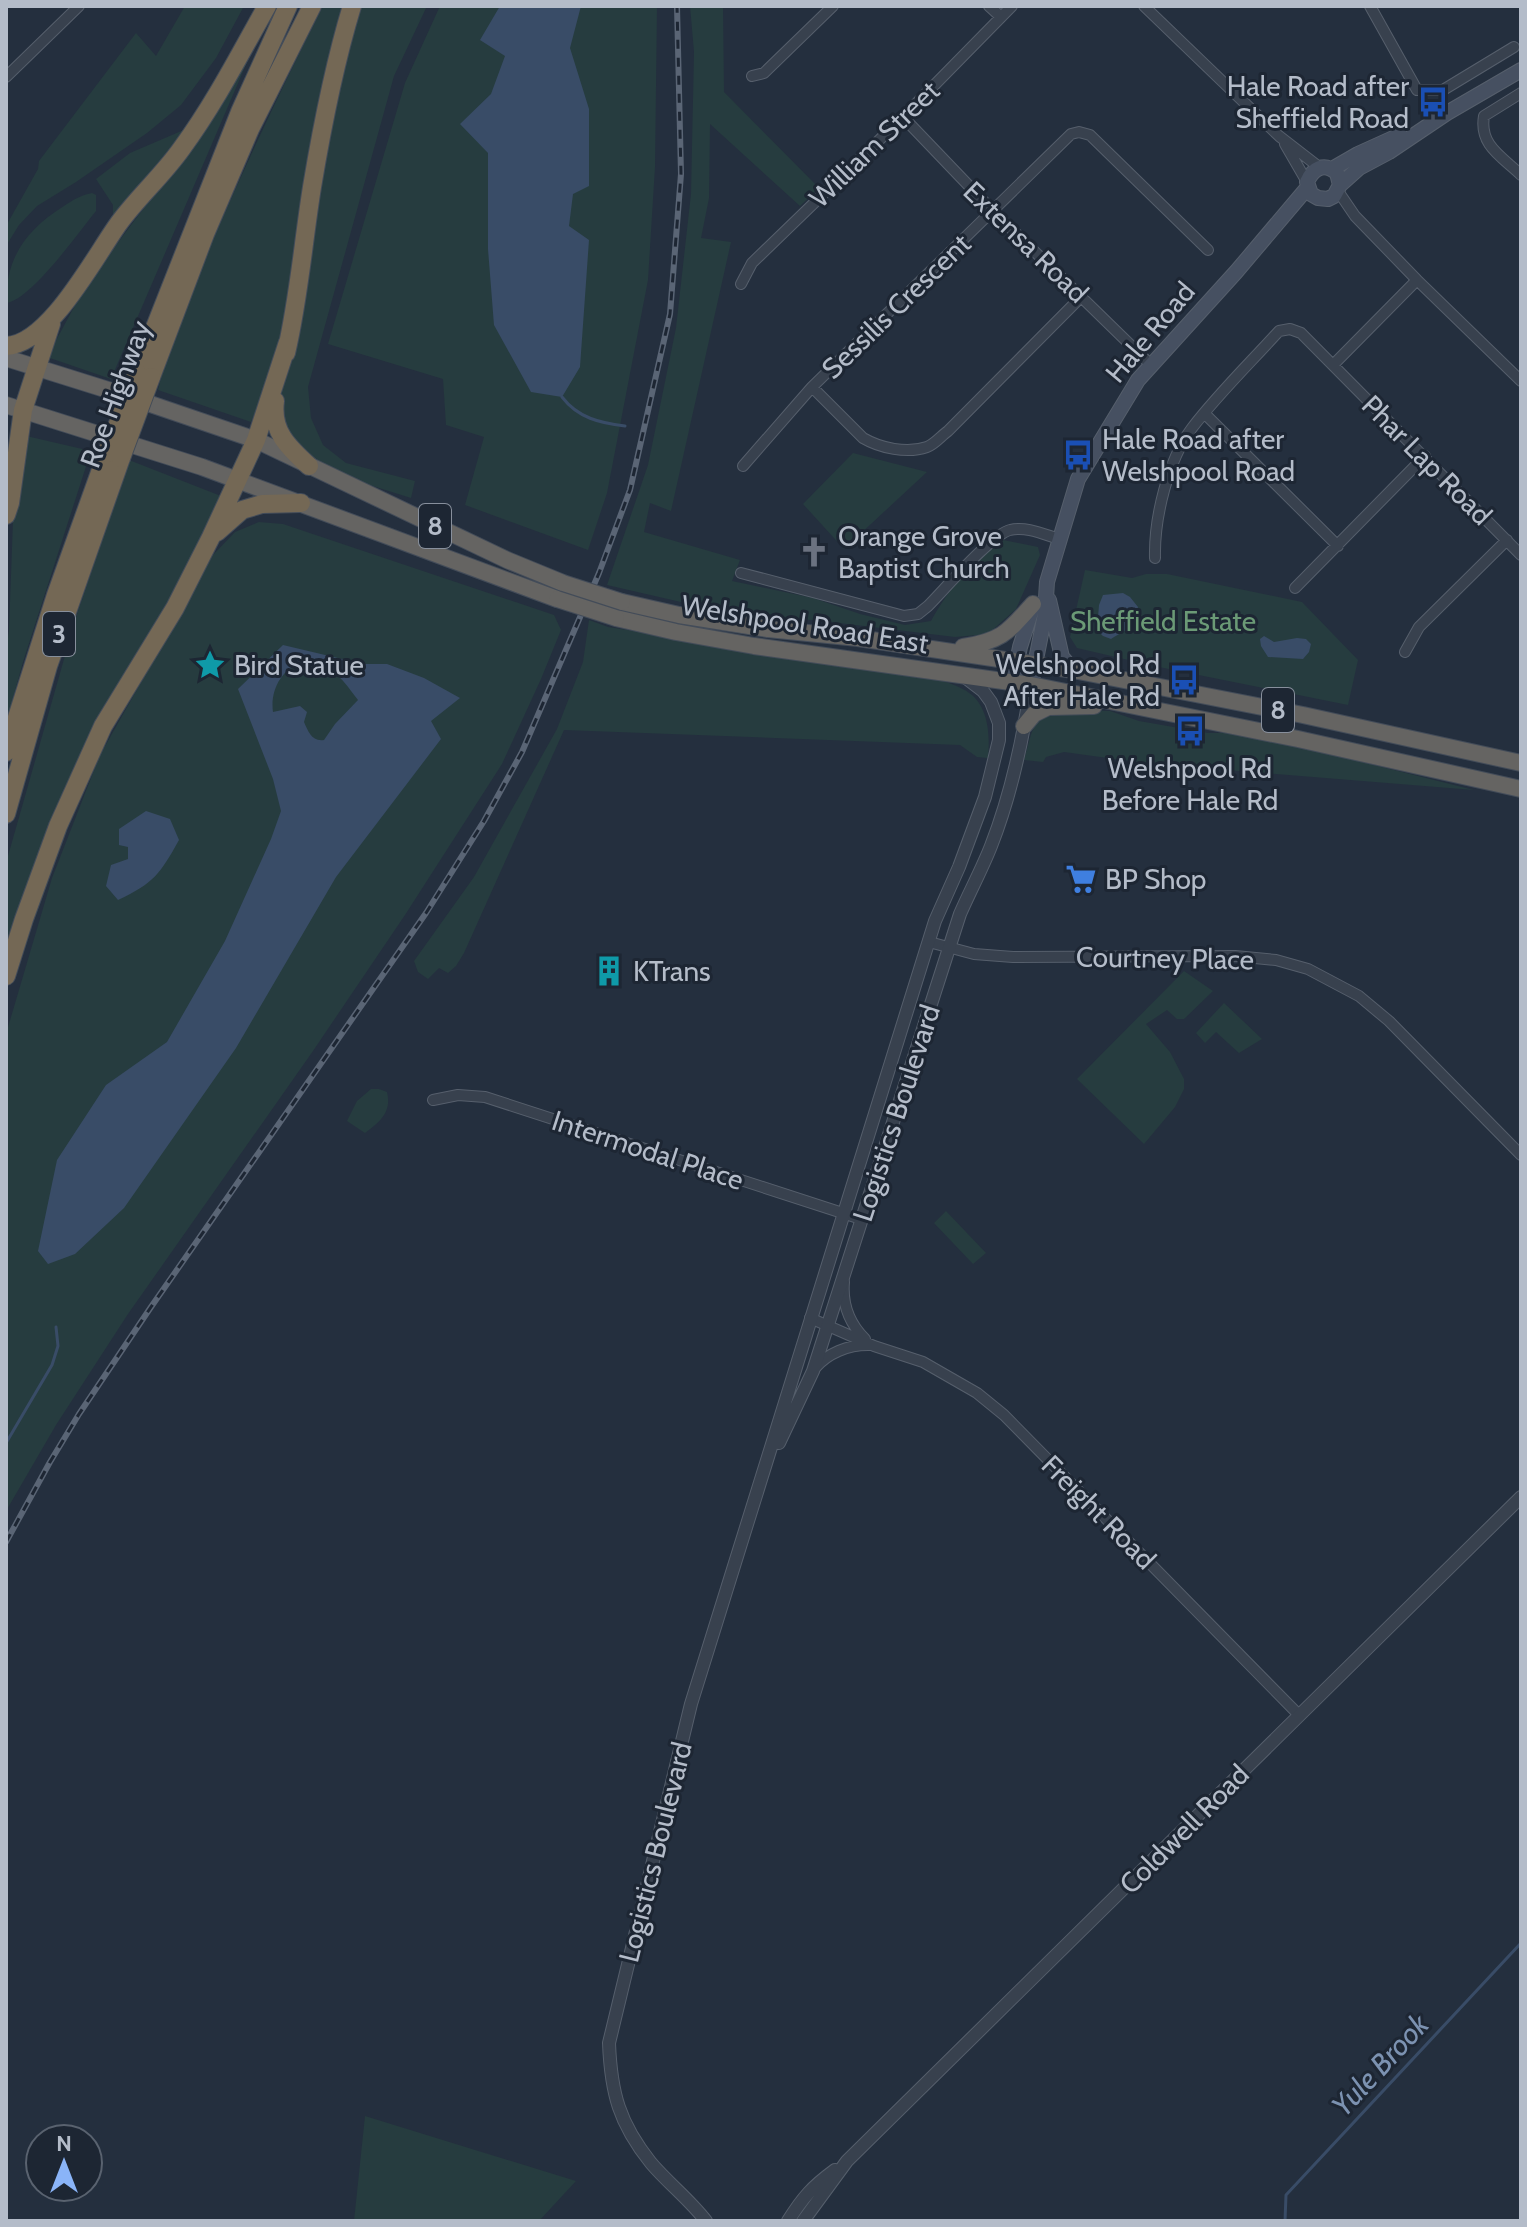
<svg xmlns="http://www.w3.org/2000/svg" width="1527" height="2227" font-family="Cabin,sans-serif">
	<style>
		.green { fill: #263c3f }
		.water { fill: #394c67; fill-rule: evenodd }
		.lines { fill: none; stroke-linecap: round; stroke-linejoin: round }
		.stream { stroke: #394c67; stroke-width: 3 }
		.minor-casing { stroke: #565f6c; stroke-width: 12 }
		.tertiary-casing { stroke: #565f6c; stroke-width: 14 }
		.secondary-casing { stroke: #565f6c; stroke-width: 16 }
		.trunk-casing { stroke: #434c59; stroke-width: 18 }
		.motorway-casing { stroke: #434c59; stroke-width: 20 }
		.minor { stroke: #38414e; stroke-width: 10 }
		.tertiary { stroke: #38414e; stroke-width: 12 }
		.secondary { stroke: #465061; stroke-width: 14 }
		.trunk { stroke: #656462; stroke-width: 16 }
		.motorway { stroke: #746855; stroke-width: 18 }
		.rail-casing { stroke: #5a6575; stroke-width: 6 }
		.rail { stroke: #1d2633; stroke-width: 3; stroke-dasharray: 9; stroke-linecap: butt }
		.trunk-bridge-casing { stroke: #434c59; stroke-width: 18; stroke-linecap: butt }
		.motorway-bridge-casing { stroke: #434c59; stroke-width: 20; stroke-linecap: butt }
		.trunk-bridge { stroke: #656462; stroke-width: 16 }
		.motorway-bridge { stroke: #746855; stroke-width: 18 }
		.labels { text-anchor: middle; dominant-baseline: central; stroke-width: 6; stroke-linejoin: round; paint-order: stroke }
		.shield { fill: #1d2633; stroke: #878f9c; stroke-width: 2 }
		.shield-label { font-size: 26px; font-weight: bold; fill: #b4bcc9 }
		.poi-label { font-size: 28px; fill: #b4bcc9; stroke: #1d2633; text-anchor: start }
		.street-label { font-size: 28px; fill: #b4bcc9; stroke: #1d2633 }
		.park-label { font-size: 28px; fill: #6b9a76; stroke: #1d2633 }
		.water-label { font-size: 30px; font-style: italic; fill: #7c92b1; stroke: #1d2633 }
	</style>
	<rect width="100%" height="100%" fill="#242f3e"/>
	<path class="green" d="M185,6H244L216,58L181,105L147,133L76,182L37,206L19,225L6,246V226L38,169L39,161L136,33L156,56Z
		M323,6H344L322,87L308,155L283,326L272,374L251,422L158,390C170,336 193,286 215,235C249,157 285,81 323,6Z
		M352,6H427L394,76L308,387L311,418L323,445L346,463L415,481L411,498L309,466L273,410Z
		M440,6H657L655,167L648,280L607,493L588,550L465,505L484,437L446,425L443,379L328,344L405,83Z
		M690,6H723L724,92L819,188L800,206L710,124L709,198L701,238L731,242L671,511L650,503L644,532L740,560L732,581L813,598L860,614L905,625L931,621C948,590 973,559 1003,540L1038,547L1040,555L1016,609L988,634L955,637L814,620L746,617L607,585L648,465L676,328L691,194L694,52Z
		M263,25L111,379L47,357L86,285L207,124Z
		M186,129L113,217V205L96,179L130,153Z
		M92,193L96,195V211C79,232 30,301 6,303C6,257 26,230 64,206C73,200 81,195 92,193Z
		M22,435L91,451L23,662L6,723V653L9,630L13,520Z
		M853,453L927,472L844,549L803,504Z
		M129,460L221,496L202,545L139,650L6,955V863L76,617Z
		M259,522L283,524L554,615L561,630L541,679L502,764L405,915L313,1051L128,1314L56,1425L6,1511V1034L52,878L100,755L213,555L235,532Z
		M1085,570L1132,578L1146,574H1167L1302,602L1358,660L1348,705L1154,666L1077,648L1070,637Z
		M589,620L608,627C674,637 741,647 807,657C845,663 946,672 972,695C989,710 990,737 988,758L977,757L960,745L564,730L464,953L456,966L448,973L439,968L428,979L418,972L414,961L474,877L557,729L583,662Z
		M1066,710L1110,711L1139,721L1208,733H1246L1474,790L1151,764L1064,752L1046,757L1043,762L1024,760C1034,727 1029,719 1066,710Z
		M1184,971L1213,991L1184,1019H1177L1167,1010L1146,1024L1170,1052L1184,1079V1089L1175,1107L1144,1144L1077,1079Z
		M1224,1003L1262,1039L1239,1053L1216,1032L1205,1043L1196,1033Z
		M371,1089H379L387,1092C392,1112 380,1122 365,1133L347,1121L357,1101Z
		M946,1211L986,1253L973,1264L934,1223Z
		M365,2116L576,2181L539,2221H354Z"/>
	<path class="water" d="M500,6H581L570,48L589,109V186L573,194L569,226L589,240L580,367L562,397L531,392L494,325L488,249V153L460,124L491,94L505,56L480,40Z
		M1123,593L1130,597L1138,607C1132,632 1131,626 1111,639L1103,636L1097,630L1099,605L1103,595Z
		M1264,636L1274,642L1297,638L1306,639L1311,644L1309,652L1303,659L1268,657L1261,646L1260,639Z
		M283,645L363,664H387L424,678L460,698L431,721L441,739L336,877L236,1048L124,1208L75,1254L48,1264L38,1251L57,1160L106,1085L167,1042L225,941L271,839L281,811L273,779L238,689ZM303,663C337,671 337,672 358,700L335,724L324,740C312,742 308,731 304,722L307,712L300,706L273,712C270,691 281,668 303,663Z
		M146,811L170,819L179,840C160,874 154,883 118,900L106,886L111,865L128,859V847L119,845V829Z"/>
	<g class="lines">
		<path class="stream" d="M562,397C578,418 600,423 625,426
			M6,1443L52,1365L58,1346L56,1327
			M1285,2221L1286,2195L1521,1943"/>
		<g class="minor-casing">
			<path id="minor" d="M989,6L1001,17
				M1144,6L1279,136L1319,167
				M1370,6L1417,90H1443L1514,47
				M752,76L764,73L833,6
				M6,77L79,6
				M1521,93L1484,116C1479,145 1501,156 1521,175
				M903,117L993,211L1151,365
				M1285,144L1307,182
				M1338,191L1355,216L1417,280L1521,381
				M741,284L752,263L903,117L1012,6
				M1333,365L1417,280
				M812,387L863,438C880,448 907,454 927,447C935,444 941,436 948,431L1082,296
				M1205,414L1338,546
				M743,466L812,387L1071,134L1079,132L1090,135L1208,250
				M1155,558C1154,518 1168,460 1192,428C1218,394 1250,363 1279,331L1290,329L1301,333L1521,555
				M741,573L904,616L918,614L928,606C944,590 992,534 1010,530C1026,526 1043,534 1059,539
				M1295,588L1425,456
				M1405,652L1419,627L1507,540
				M929,942L974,954L1013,957L1235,956L1276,960L1308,969L1359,996L1389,1021L1521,1155
				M433,1100L458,1095L485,1097L861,1219
				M844,1282C842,1305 849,1323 865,1339
				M810,1318L874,1346L923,1362L977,1393L1004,1415L1299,1715
				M815,1368C828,1353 848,1345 868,1345"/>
		</g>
		<g class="tertiary-casing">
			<path id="tertiary" d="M779,1443L813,1371L960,914C970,891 982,869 991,846C1011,795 1023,739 1031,685
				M706,2221C690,2200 668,2183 651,2163C619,2123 611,2093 609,2043L691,1704L935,921L959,867L985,797L999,740V723L991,702L983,691L966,678
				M788,2221C803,2197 812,2187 835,2170
				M803,2221L847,2161L1521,1497"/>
		</g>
		<g class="secondary-casing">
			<path id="secondary" d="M1332,169L1358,154L1400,135
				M1340,185L1337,173C1324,162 1313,168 1307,182L1311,194L1318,198L1328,199L1334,196L1340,185L1359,168L1389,152L1447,113L1521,70
				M1049,600L1062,657L1073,670
				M1013,682L1020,647L1033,606
				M1031,685L1045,614L1047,582L1078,479L1138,380L1236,272L1308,187"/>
		</g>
		<g class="trunk-casing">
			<path id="trunk" d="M6,358L124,395L256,440L507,560L563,583
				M6,405L202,467L557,599
				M622,602L679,615L768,629L858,638L1073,670L1303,715L1521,763
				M616,618L676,632L754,646L1031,685L1298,739L1521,789
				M963,647C1002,641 1008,632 1033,604
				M1024,726L1034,714L1048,707L1094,706"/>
		</g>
		<g class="motorway-casing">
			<path id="motorway" d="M6,346C49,345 95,256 119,223C138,197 163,175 182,148C215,103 240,54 267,6
				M286,353C299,298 303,243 312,187C322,127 334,65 352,6
				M137,373L240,112L288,6
				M151,377L205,234L250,129L312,6
				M275,401C271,431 288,447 309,466
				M6,515L10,503L23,410L51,324
				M217,532L242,510L262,504L301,503
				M6,752L56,595L107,453
				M6,814L48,666L121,458
				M6,976L24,919L58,826L103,726L175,608L211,537L256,440L288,342"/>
		</g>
		<use href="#minor" class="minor"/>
		<use href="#tertiary" class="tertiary"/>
		<use href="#secondary" class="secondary"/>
		<use href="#trunk" class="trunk"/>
		<use href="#motorway" class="motorway"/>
		<g class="rail-casing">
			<path id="rail" d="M6,1542L50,1462L79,1414L151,1307L426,913L484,821L522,752L599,573L630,490L670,314L681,174L677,6"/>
		</g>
		<use href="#rail" class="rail"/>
		<g class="trunk-bridge-casing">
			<path id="trunk-bridge" d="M563,583L622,602
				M557,599L616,618"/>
		</g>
		<g class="motorway-bridge-casing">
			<path id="motorway-bridge" d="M107,453L137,373
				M121,458L151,377"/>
		</g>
		<use href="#trunk-bridge" class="trunk-bridge"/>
		<use href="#motorway-bridge" class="motorway-bridge"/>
	</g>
	<defs>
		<g id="bus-bare" transform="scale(2.4)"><path d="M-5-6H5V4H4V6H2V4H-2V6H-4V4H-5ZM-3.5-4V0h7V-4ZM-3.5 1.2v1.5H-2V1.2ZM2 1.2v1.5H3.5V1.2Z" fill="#1a4fb4" stroke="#1d2633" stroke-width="2.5" paint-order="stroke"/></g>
		<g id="church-bare" transform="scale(2.4)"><path d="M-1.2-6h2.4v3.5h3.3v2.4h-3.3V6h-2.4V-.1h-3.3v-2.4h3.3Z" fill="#6b7280" stroke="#1d2633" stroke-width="2.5" paint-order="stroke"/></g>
		<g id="sight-bare" transform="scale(2.4)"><path d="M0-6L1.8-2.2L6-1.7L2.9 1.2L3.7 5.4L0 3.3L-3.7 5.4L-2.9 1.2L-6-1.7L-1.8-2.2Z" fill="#0f9aa8" stroke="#1d2633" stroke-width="2.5" paint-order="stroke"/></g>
		<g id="supermarket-bare" transform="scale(2.4)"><path d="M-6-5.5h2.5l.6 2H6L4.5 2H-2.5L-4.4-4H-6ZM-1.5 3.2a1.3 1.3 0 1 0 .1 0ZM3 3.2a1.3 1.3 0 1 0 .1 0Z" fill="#3f7fe0" stroke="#1d2633" stroke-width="2.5" paint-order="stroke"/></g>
		<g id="building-bare" transform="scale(2.4)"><path d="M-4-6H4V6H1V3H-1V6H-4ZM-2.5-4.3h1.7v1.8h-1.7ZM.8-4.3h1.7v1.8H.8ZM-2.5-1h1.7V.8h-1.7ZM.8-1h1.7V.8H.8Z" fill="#0f9aa8" stroke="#1d2633" stroke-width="2.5" paint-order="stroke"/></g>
	</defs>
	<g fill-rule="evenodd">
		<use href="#bus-bare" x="1433" y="102"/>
		<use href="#bus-bare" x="1078" y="455"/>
		<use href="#church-bare" x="814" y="552"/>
		<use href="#sight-bare" x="210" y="665"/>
		<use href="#bus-bare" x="1184" y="680"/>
		<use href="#bus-bare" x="1190" y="731"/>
		<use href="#supermarket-bare" x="1081" y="879"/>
		<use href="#building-bare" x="609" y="971"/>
	</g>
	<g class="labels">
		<g class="shield">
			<rect x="419" y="504" width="32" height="44" rx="6"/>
			<rect x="43" y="612" width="32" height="44" rx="6"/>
			<rect x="1262" y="688" width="32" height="44" rx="6"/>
		</g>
		<g class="shield-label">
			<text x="435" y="526">8</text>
			<text x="59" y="634">3</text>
			<text x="1278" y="710">8</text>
		</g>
		<g class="poi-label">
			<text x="1409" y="86" text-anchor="end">Hale Road after<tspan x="1409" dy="32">Sheffield Road</tspan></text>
			<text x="1102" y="439">Hale Road after<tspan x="1102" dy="32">Welshpool Road</tspan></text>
			<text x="838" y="536">Orange Grove<tspan x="838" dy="32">Baptist Church</tspan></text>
			<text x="1160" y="664" text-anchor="end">Welshpool Rd<tspan x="1160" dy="32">After Hale Rd</tspan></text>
			<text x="234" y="665">Bird Statue</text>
			<text x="1190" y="768" text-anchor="middle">Welshpool Rd<tspan x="1190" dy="32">Before Hale Rd</tspan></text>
			<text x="1105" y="879">BP Shop</text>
			<text x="633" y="971">KTrans</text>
		</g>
		<g class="street-label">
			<text transform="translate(874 144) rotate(-44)">William Street</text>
			<text transform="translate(1026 242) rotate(44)">Extensa Road</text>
			<text transform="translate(896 306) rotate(-44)">Sessilis Crescent</text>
			<text transform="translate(1150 332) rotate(-50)">Hale Road</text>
			<text transform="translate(115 394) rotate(-70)">Roe Highway</text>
			<text transform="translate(1427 460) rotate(45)">Phar Lap Road</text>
			<text transform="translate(805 624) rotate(9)">Welshpool Road East</text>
			<text transform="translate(1165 958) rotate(1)">Courtney Place</text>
			<text transform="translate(896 1113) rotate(-72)">Logistics Boulevard</text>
			<text transform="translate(648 1150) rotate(18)">Intermodal Place</text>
			<text transform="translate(1099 1512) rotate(45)">Freight Road</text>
			<text transform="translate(1184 1829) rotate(-45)">Coldwell Road</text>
			<text transform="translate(655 1852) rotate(-76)">Logistics Boulevard</text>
		</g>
		<g class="park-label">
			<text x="1163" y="621">Sheffield Estate</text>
		</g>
		<g class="water-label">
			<text transform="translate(1380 2065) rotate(-47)">Yule Brook</text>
		</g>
	</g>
	<rect width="1527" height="2227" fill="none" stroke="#b4bcc9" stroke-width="16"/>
	<g transform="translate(64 2163)"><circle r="38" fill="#1d2633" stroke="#59626f" stroke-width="2"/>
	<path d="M0-6L14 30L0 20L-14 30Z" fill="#8ab4f8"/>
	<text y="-12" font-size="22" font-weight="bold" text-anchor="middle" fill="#b4bcc9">N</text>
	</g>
</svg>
